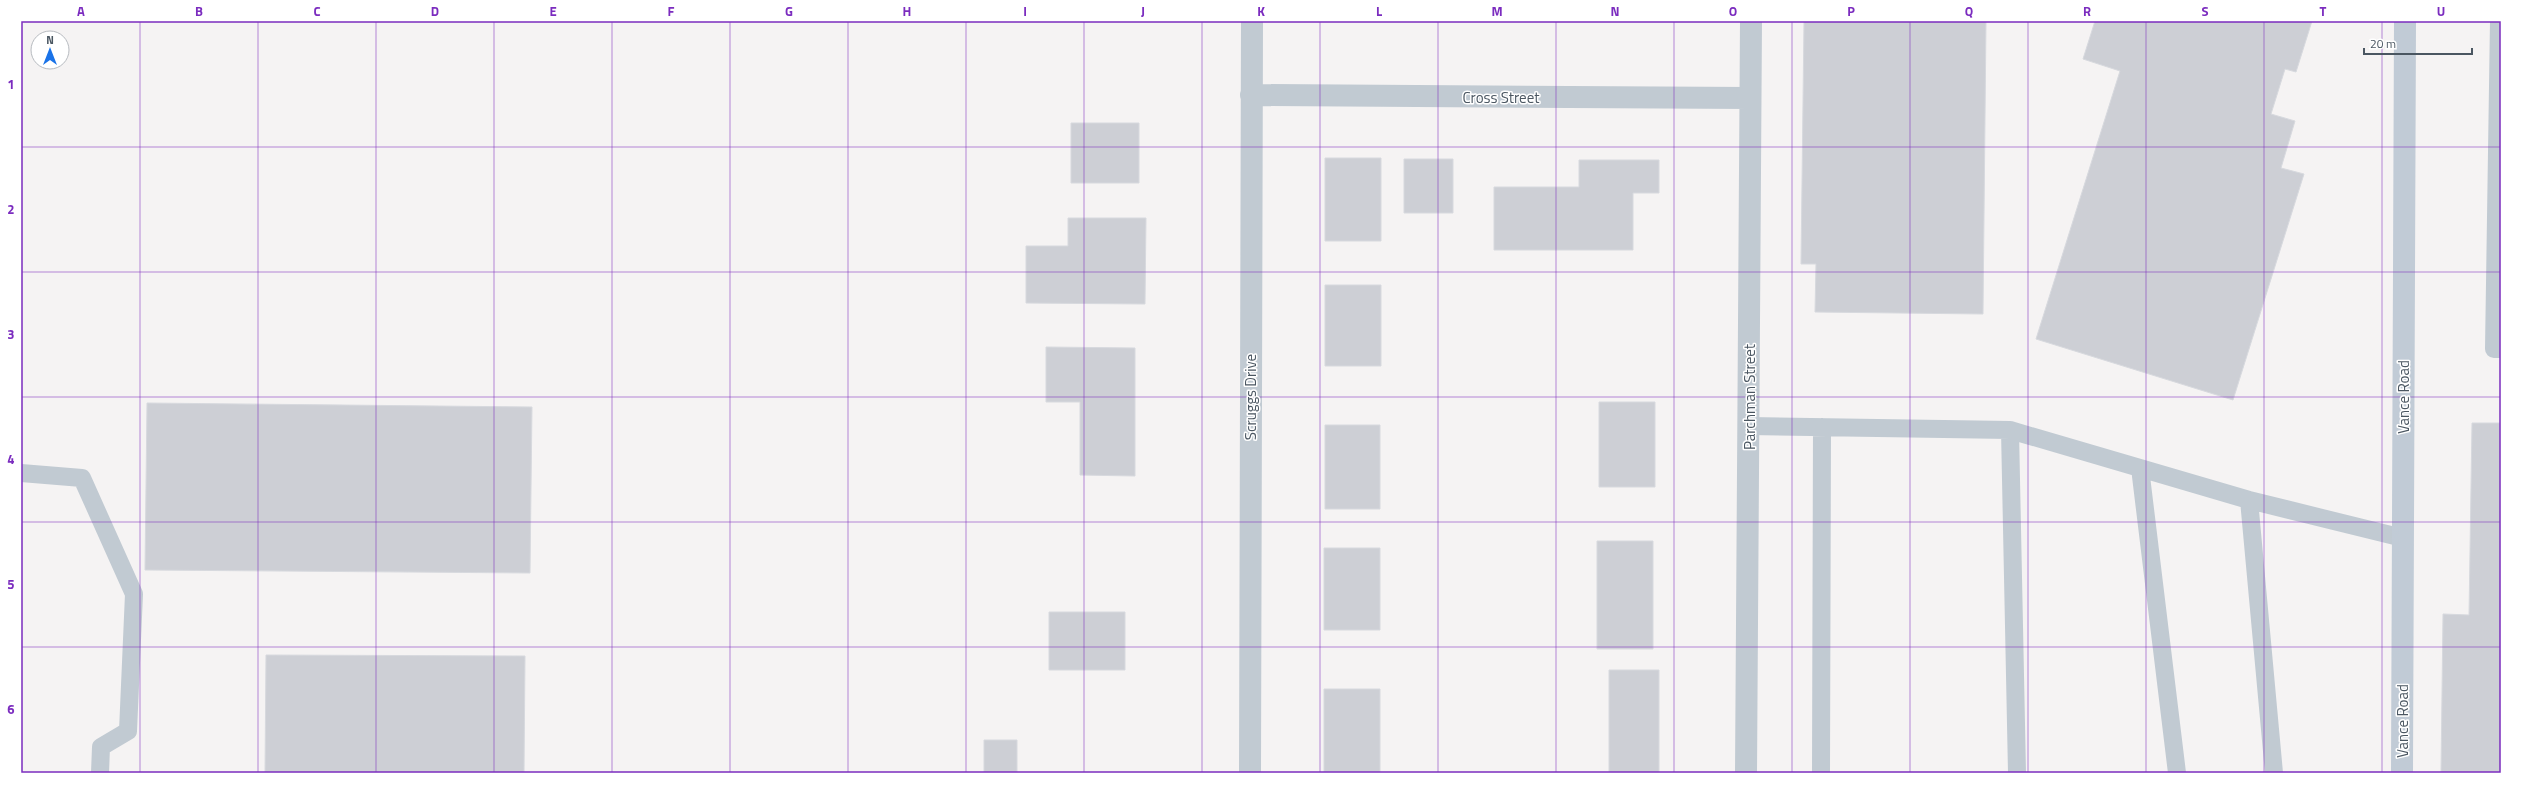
<svg xmlns="http://www.w3.org/2000/svg" width="2522" height="794" font-family="'Titillium Web',sans-serif">
	<style>
		.building { fill: #cdcfd5; stroke: #d7d9de }
		.lines { fill: none; stroke-linecap: round; stroke-linejoin: round }
		.lane { stroke: #c1cad2; stroke-width: 18 }
		.street { stroke: #c1cad2; stroke-width: 22 }
		.secondary { stroke: #c1cbd6; stroke-width: 22 }
		.grid { fill: none; stroke: #7b2cbf; stroke-width: 1; stroke-opacity: 0.55 }
		.labels { text-anchor: middle; dominant-baseline: central; stroke-width: 3; stroke-linejoin: round; paint-order: stroke }
		.street-label { font-size: 15px; fill: #4a5661; stroke: #fff }
		.neatline { fill: none; stroke: #7b2cbf; stroke-width: 1.5 }
		.grid-label { font-size: 13px; text-anchor: middle; font-weight: bold; fill: #7b2cbf }
	</style>
	<rect width="100%" height="100%" fill="#f5f3f3"/>
	<path class="building" d="M1804,21H1986L1983,314L1815,312L1816,264H1801Z
		M2095,21H2312L2296,72L2285,69L2271,114L2295,121L2281,168L2304,174L2233,400L2036,339L2120,71L2083,59Z
		M1071,123H1139V183H1071Z
		M1325,158H1381V241H1325Z
		M1404,159H1453V213H1404Z
		M1579,160H1659V193H1633V250H1494V187H1579Z
		M1068,218H1146L1145,304L1026,303V246H1068Z
		M1325,285H1381V366H1325Z
		M1046,347L1135,348V476L1080,475V402H1046Z
		M1599,402H1655V487H1599Z
		M147,403L532,407L530,573L145,570Z
		M2472,423H2501V773H2441L2443,614L2469,615Z
		M1325,425H1380V509H1325Z
		M1597,541H1653V649H1597Z
		M1324,548H1380V630H1324Z
		M1049,612H1125V670H1049Z
		M266,655L525,656L524,773H265Z
		M1609,670H1659V773H1609Z
		M1324,689H1380V772H1324Z
		M984,740H1017V773H984Z"/>
	<g class="lines">
		<path class="lane" d="M2499,21L2494,349H2501
			M1748,426L2010,430L2249,500L2403,538
			M2010,430L2017,773
			M2140,468L2177,773
			M21,473L82,478L134,594L128,731L101,747L100,773
			M2249,500L2274,773
			M1821,773L1822,427"/>
		<path class="street" d="M1251,95L1750,98
			M1250,773L1252,21
			M1746,773L1751,21"/>
		<path class="secondary" d="M2402,773L2405,21"/>
	</g>
	<path class="grid" d="M140,21V773M258,21V773M376,21V773M494,21V773M612,21V773M730,21V773M848,21V773M966,21V773M1084,21V773M1202,21V773M1320,21V773M1438,21V773M1556,21V773M1674,21V773M1792,21V773M1910,21V773M2028,21V773M2146,21V773M2264,21V773M2382,21V773M21,147H2501M21,272H2501M21,397H2501M21,522H2501M21,647H2501"/>
	<g class="labels">
		<g class="street-label">
			<text x="1501" y="97">Cross Street</text>
			<text transform="translate(1250 397) rotate(-90)">Scruggs Drive</text>
			<text transform="translate(1749 397) rotate(-90)">Parchman Street</text>
			<text transform="translate(2403 397) rotate(-90)">Vance Road</text>
			<text transform="translate(2402 721) rotate(-90)">Vance Road</text>
		</g>
	</g>
	<rect width="2522" height="794" fill="none" stroke="#ffffff" stroke-width="44"/>
	<g transform="translate(50 50)"><circle r="19" fill="#ffffff" stroke="#b7bbc0"/>
	<path d="M0-3L7 15L0 10L-7 15Z" fill="#1a73e8"/>
	<text y="-6" font-size="11" font-weight="bold" text-anchor="middle" fill="#4a5661">N</text>
	</g>
	<path d="M2364 48v6h108v-6" fill="none" stroke="#4a5661" stroke-width="2"/>
	<text x="2370" y="48" font-size="12" fill="#4a5661" stroke="#ffffff" stroke-width="3" paint-order="stroke">20 m</text>
	<rect x="22" y="22" width="2478" height="750" class="neatline"/>
	<g class="grid-label">
		<text x="81" y="16">A</text>
		<text x="199" y="16">B</text>
		<text x="317" y="16">C</text>
		<text x="435" y="16">D</text>
		<text x="553" y="16">E</text>
		<text x="671" y="16">F</text>
		<text x="789" y="16">G</text>
		<text x="907" y="16">H</text>
		<text x="1025" y="16">I</text>
		<text x="1143" y="16">J</text>
		<text x="1261" y="16">K</text>
		<text x="1379" y="16">L</text>
		<text x="1497" y="16">M</text>
		<text x="1615" y="16">N</text>
		<text x="1733" y="16">O</text>
		<text x="1851" y="16">P</text>
		<text x="1969" y="16">Q</text>
		<text x="2087" y="16">R</text>
		<text x="2205" y="16">S</text>
		<text x="2323" y="16">T</text>
		<text x="2441" y="16">U</text>
		<text x="11" y="89">1</text>
		<text x="11" y="214">2</text>
		<text x="11" y="339">3</text>
		<text x="11" y="464">4</text>
		<text x="11" y="589">5</text>
		<text x="11" y="714">6</text>
	</g>
</svg>
